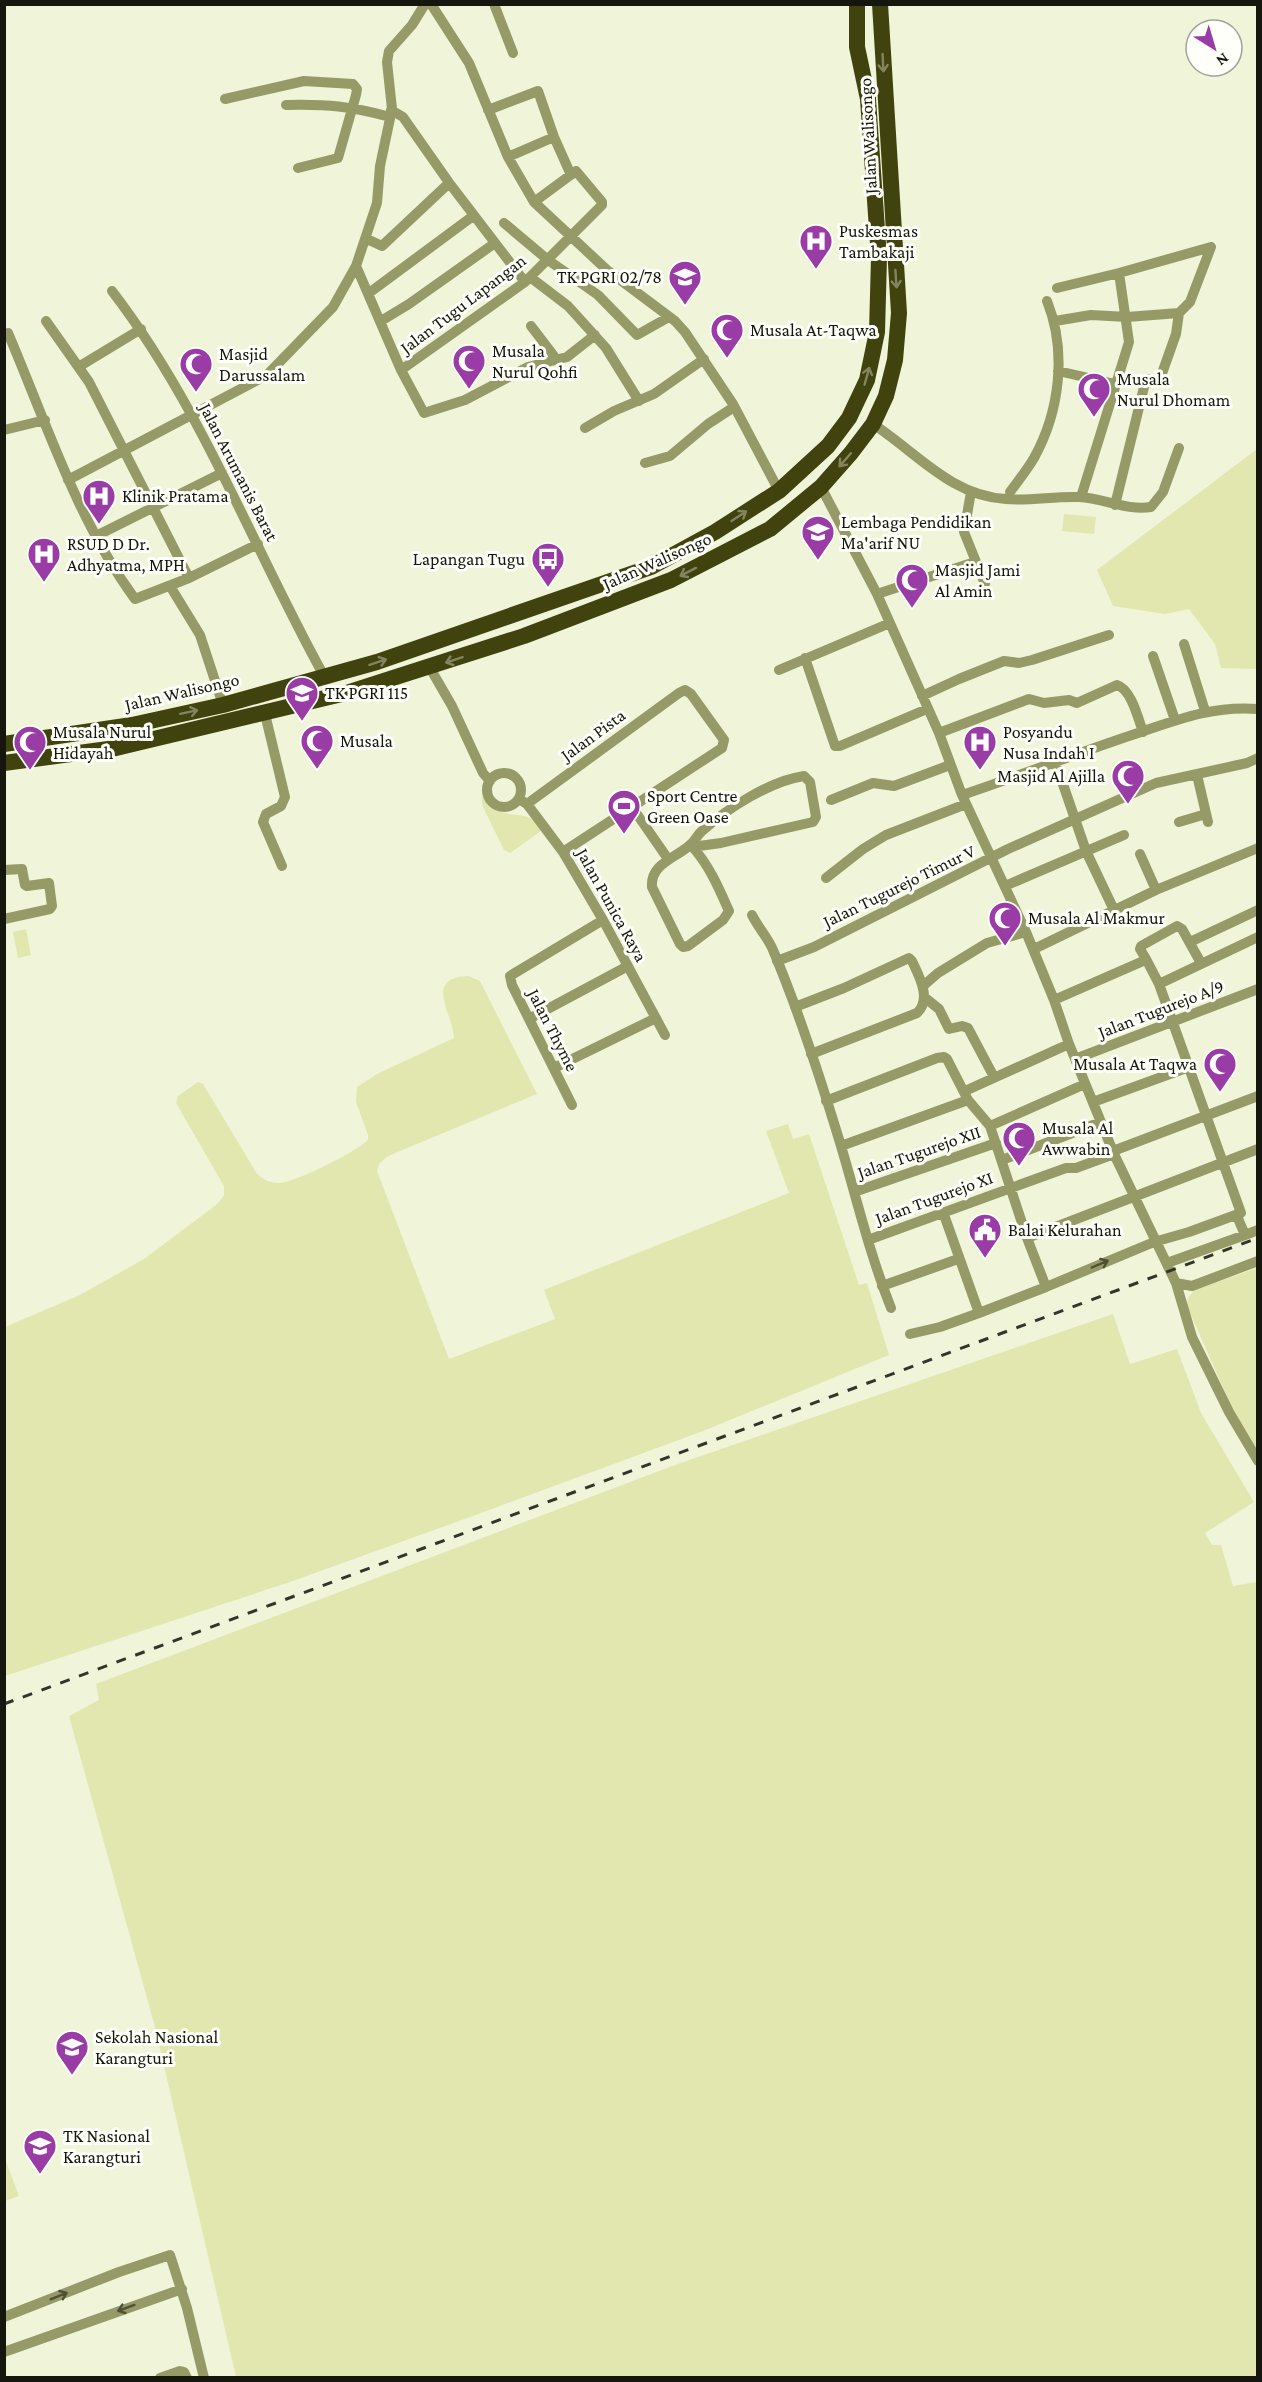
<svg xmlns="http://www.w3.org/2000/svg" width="1262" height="2382" font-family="'Crimson Pro',serif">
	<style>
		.green { fill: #e2e7b0 }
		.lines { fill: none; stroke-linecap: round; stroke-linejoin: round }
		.minor { stroke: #969a67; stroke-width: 10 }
		.trunk { stroke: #40430e; stroke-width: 16 }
		.rail { stroke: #34352a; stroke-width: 3; stroke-dasharray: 10 10; stroke-linecap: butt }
		.oneway { stroke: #828560 }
		.oneway2 { stroke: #4f5135 }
		.labels { text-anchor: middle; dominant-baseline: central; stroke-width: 6; stroke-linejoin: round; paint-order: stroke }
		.street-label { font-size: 18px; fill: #15160d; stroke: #fefff9 }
		.poi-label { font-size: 18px; fill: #15160d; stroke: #fefff9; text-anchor: start }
	</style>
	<rect width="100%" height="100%" fill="#f0f4d9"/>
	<path class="green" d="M1257,449V669L1221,668L1215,644L1189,609L1165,614L1113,606L1097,570Z
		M1064,514L1096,517L1094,534L1062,531Z
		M481,796C485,800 490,806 495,809C512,820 531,808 541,831L510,853L504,850L483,807Z
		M26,929L31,955L18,958L13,932Z
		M468,976L480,981L537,1094L388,1156L379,1164L377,1171L449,1359L555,1319L544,1290L789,1193L766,1131L788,1124L793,1139L809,1134L859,1285L867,1283L889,1355L703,1431L470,1517L290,1582L5,1676V1327L80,1295L144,1259L216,1205L224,1196V1186L176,1103L178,1096L198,1082L203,1084L257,1174C263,1179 269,1183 278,1183C293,1184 358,1151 368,1140V1135L356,1102L357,1087L377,1074L454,1038C453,1013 423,978 468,976Z
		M1257,1268V1451L1233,1410L1187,1306L1188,1298L1193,1291Z
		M1113,1314L1130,1364L1177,1349L1201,1413L1254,1502L1205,1533L1212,1545H1221L1233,1586L1257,1582V2377H236L155,2027L69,1716L99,1700L96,1684L675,1465Z
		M4,2156L19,2196L5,2201H4Z"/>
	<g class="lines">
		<path class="minor" d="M431,4L469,63L508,157L534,202L607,270L675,321L685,332L733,404L779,491
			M494,4L513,53
			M225,99L304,81L353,84L357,89L356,95L338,158L298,168
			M286,105C326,104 351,106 390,117
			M391,110L403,117L450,184
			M488,110L538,91L554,137L571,175
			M508,157L554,137
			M504,223L548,260L598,295L637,335L669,317
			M367,239L382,246L448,184H450L525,282
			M356,266L401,370L424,413L465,400L528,367L567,357L595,335
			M530,277L568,306L606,348L639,401
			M1057,288L1119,273L1211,247
			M112,291C202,408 253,548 324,676
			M369,293L473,216
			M46,321L89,382L189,578
			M381,321L409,304L495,243
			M1055,321L1091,315L1127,317L1179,313
			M531,326L557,360
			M8,333C46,422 77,520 135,599L189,578L258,544
			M80,366L141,329
			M401,370L525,282L602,205V202L576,171L534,202
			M1058,371L1115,384
			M873,424C916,452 951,496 1006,499C1030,501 1055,496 1079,497C1103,498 1127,511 1151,507L1163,492L1179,448
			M585,428L614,411L654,394L704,359
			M4,430L45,420
			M645,463L670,456L708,424L734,407
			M68,480L267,375L333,307L356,266L377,203L380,166L392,109L387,62L389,51L412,25L425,4
			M821,487L877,594L939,733L962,795L1026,932L1054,1000L1069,1044L1114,1154L1176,1283L1192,1337L1229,1412L1258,1461
			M971,492L964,532L985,584
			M1010,492C1018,481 1027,470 1034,458C1060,411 1067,351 1047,301
			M1081,497L1129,342L1119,273
			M1115,505L1146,379L1157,381L1160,379L1176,334L1179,313L1190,302L1211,247
			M96,536L222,473
			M170,586L200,635L223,705
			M877,594L975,562
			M1184,644L1205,711
			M1153,656L1175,720
			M805,658L835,746H840L927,709
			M430,668L452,706L483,773L490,781
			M779,670L890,623
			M922,696L959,679L1004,661L1019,663L1032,660L1109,635
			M265,714L285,797L281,806L266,814L263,822L282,866
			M939,733L1029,699L1044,703L1069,700L1077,703L1117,685C1131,689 1138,718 1143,732
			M1055,761L1086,851L1114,910
			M487 790a17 17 0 1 1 34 0a17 17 0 1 1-34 0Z
			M1197,775L1208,822
			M962,795C1019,776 1075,754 1132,735C1174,721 1212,705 1258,709
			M519,799L527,804L563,852L603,920L665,1035
			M831,800L873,783L894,786L950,765
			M527,804L679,693L685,690L691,694L724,740L722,748L563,852
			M632,807L668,859
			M1179,822L1206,814
			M691,845C709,865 718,886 729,911L723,920L688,946L683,947L680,944L652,887C650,864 676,858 690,845C695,841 697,835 702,831C728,808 770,781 804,776L810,782L816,817L813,822L721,843L699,846L691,845
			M1140,854L1156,890
			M4,870L22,869L25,885L27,886L49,883L52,906L50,909L4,919
			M826,878L863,849L886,835L966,804
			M1005,886L1124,835
			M752,915C758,927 768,938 773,950C800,1014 821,1080 841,1146C857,1200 870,1255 891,1308
			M1190,942L1258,910
			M1034,949L1156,890L1258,848
			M777,961L814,947L1008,849L1156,783L1247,763L1258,758
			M1159,984L1258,937
			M923,986L938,973L987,943L1026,932
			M924,997L939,1009L949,1029L962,1026L968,1028L994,1077
			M1054,1000L1141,962L1146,959L1140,949L1141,946L1177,926L1182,929L1201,963
			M795,1007L844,988L909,958L912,961C919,976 932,999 917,1013L811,1054
			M529,1019L628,966
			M1075,1059L1258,989
			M554,1068L656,1018
			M965,1091L1069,1044
			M826,1101L937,1058L944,1057L947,1059L968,1100L990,1126L1027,1238L1046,1287
			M1093,1102L1189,1067
			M572,1105L512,985L510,976L603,920
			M990,1126L1085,1084
			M841,1146L968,1100
			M1113,1151L1258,1096
			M1002,1160L1101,1122
			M854,1192L996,1143
			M943,1212L979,1313
			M1245,1235L1258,1230
			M1027,1238L1258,1149
			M868,1240L1066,1168H1076L1114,1154
			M1167,1263L1245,1235L1237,1216
			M1176,1283L1192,1286L1258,1261
			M882,1286L958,1259
			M910,1334L940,1327L979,1313L1046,1287L1154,1242L1189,1232L1241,1213L1159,984L1146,959
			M4,2317L119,2272L170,2255L187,2308L204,2378
			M4,2352L182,2289
			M160,2378L180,2371L184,2372L187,2378"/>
		<path class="trunk" d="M4,744L132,725L223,705L377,662L651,567L715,532L779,491L828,446L849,418L867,380L877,332L879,258L868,99L857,47V4
			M4,763L116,748L346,693L524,636L671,580L770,529L821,487L851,453L873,424L886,396L895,360L899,313L880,4"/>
		<path class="rail" d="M4,1704L1258,1238"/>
	</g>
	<defs><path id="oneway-shaft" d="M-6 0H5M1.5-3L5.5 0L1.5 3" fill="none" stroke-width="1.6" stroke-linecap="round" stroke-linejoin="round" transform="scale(1.5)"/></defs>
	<g class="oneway">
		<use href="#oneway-shaft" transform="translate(883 63) rotate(87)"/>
		<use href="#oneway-shaft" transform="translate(896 279) rotate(86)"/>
		<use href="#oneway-shaft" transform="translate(867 376) rotate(-74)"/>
		<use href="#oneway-shaft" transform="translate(845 460) rotate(131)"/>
		<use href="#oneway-shaft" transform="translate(739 516) rotate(-33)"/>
		<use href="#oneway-shaft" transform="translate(688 572) rotate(153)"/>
		<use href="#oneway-shaft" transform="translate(454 660) rotate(161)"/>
		<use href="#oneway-shaft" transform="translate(378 662) rotate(-18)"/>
		<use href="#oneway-shaft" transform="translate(189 712) rotate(-12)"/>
	</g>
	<g class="oneway2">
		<use href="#oneway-shaft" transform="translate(1100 1264) rotate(-23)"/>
		<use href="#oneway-shaft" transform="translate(59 2296) rotate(-22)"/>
		<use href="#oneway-shaft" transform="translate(126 2308) rotate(160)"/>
	</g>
	<defs>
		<g id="hospital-pin" transform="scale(1.725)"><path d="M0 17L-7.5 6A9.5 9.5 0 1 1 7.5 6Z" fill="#993ca6" stroke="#fefff9"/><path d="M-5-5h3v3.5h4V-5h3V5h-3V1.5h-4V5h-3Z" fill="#fff"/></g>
		<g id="school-pin" transform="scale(1.725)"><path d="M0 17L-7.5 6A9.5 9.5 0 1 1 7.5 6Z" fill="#993ca6" stroke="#fefff9"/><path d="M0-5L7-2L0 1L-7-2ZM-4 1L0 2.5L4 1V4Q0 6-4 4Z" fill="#fff"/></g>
		<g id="mosque-pin" transform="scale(1.725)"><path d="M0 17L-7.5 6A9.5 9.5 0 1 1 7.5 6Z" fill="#993ca6" stroke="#fefff9"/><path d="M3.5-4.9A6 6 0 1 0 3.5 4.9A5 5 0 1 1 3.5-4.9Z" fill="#fff"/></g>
		<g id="bus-pin" transform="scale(1.725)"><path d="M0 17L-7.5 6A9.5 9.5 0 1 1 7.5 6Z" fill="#993ca6" stroke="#fefff9"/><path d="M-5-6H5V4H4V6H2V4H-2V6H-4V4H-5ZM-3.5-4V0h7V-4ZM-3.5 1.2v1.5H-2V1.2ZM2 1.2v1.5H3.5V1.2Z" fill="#fff"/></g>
		<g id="stadium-pin" transform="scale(1.725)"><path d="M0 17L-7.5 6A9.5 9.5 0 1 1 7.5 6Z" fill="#993ca6" stroke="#fefff9"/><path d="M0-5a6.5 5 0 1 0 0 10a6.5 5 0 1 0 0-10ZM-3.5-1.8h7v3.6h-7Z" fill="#fff"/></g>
		<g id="civic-pin" transform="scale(1.725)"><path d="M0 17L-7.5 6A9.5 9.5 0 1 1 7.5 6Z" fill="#993ca6" stroke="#fefff9"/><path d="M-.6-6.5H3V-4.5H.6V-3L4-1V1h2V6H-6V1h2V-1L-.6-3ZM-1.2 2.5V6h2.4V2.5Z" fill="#fff"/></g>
	</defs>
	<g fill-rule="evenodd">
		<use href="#hospital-pin" x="816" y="241"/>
		<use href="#school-pin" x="685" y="277"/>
		<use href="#mosque-pin" x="727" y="330"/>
		<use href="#mosque-pin" x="469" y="361"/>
		<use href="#mosque-pin" x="196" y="364"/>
		<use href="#mosque-pin" x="1094" y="389"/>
		<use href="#hospital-pin" x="99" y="496"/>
		<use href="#school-pin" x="818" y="532"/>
		<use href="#hospital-pin" x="44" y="554"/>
		<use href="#bus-pin" x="548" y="559"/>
		<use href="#mosque-pin" x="912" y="580"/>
		<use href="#school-pin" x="302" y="693"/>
		<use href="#mosque-pin" x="317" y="741"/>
		<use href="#mosque-pin" x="30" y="742"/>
		<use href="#hospital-pin" x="980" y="742"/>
		<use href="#mosque-pin" x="1128" y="776"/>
		<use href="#stadium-pin" x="624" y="806"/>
		<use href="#mosque-pin" x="1005" y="918"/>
		<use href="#mosque-pin" x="1220" y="1064"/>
		<use href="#mosque-pin" x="1019" y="1138"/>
		<use href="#civic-pin" x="985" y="1230"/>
		<use href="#school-pin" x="72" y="2047"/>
		<use href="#school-pin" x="40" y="2146"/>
	</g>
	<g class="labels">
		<g class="street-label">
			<text transform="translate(868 136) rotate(-93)">Jalan Walisongo</text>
			<text transform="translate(463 304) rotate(-37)">Jalan Tugu Lapangan</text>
			<text transform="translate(239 472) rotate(63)">Jalan Arumanis Barat</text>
			<text transform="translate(657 561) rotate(-24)">Jalan Walisongo</text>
			<text transform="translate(182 692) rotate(-13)">Jalan Walisongo</text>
			<text transform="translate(593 735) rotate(-36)">Jalan Pista</text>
			<text transform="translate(899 886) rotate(-26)">Jalan Tugurejo Timur V</text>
			<text transform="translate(612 905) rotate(61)">Jalan Punica Raya</text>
			<text transform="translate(1161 1009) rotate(-21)">Jalan Tugurejo A/9</text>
			<text transform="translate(553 1030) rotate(63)">Jalan Thyme</text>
			<text transform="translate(919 1152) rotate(-19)">Jalan Tugurejo XII</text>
			<text transform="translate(934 1198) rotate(-20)">Jalan Tugurejo XI</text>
		</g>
		<g class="poi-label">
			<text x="839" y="231">Puskesmas<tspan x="839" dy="21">Tambakaji</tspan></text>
			<text x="662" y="277" text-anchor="end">TK PGRI 02/78</text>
			<text x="750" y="330">Musala At-Taqwa</text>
			<text x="492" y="351">Musala<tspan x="492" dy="21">Nurul Qohfi</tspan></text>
			<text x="219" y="354">Masjid<tspan x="219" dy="21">Darussalam</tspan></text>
			<text x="1117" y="379">Musala<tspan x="1117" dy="21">Nurul Dhomam</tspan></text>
			<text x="122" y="496">Klinik Pratama</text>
			<text x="841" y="522">Lembaga Pendidikan<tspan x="841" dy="21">Ma'arif NU</tspan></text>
			<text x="67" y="544">RSUD D Dr.<tspan x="67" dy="21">Adhyatma, MPH</tspan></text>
			<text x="525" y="559" text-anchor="end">Lapangan Tugu</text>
			<text x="935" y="570">Masjid Jami<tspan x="935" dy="21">Al Amin</tspan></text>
			<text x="325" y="693">TK PGRI 115</text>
			<text x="53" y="732">Musala Nurul<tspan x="53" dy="21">Hidayah</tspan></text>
			<text x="1003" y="732">Posyandu<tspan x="1003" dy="21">Nusa Indah I</tspan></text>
			<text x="340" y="741">Musala</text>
			<text x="1105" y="776" text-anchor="end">Masjid Al Ajilla</text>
			<text x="647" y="796">Sport Centre<tspan x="647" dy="21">Green Oase</tspan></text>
			<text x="1028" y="918">Musala Al Makmur</text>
			<text x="1197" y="1064" text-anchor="end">Musala At Taqwa</text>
			<text x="1042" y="1128">Musala Al<tspan x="1042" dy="21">Awwabin</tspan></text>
			<text x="1008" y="1230">Balai Kelurahan</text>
			<text x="95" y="2037">Sekolah Nasional<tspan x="95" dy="21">Karangturi</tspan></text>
			<text x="63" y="2136">TK Nasional<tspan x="63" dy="21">Karangturi</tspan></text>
		</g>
	</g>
	<rect width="1262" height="2382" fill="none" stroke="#15160d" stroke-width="12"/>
	<g transform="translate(1214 48) rotate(143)"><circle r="28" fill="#fefff9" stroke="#a1a29b" stroke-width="1.5"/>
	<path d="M0-4.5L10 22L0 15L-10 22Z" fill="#993ca6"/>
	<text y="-9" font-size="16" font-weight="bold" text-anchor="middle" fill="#15160d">N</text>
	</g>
</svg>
